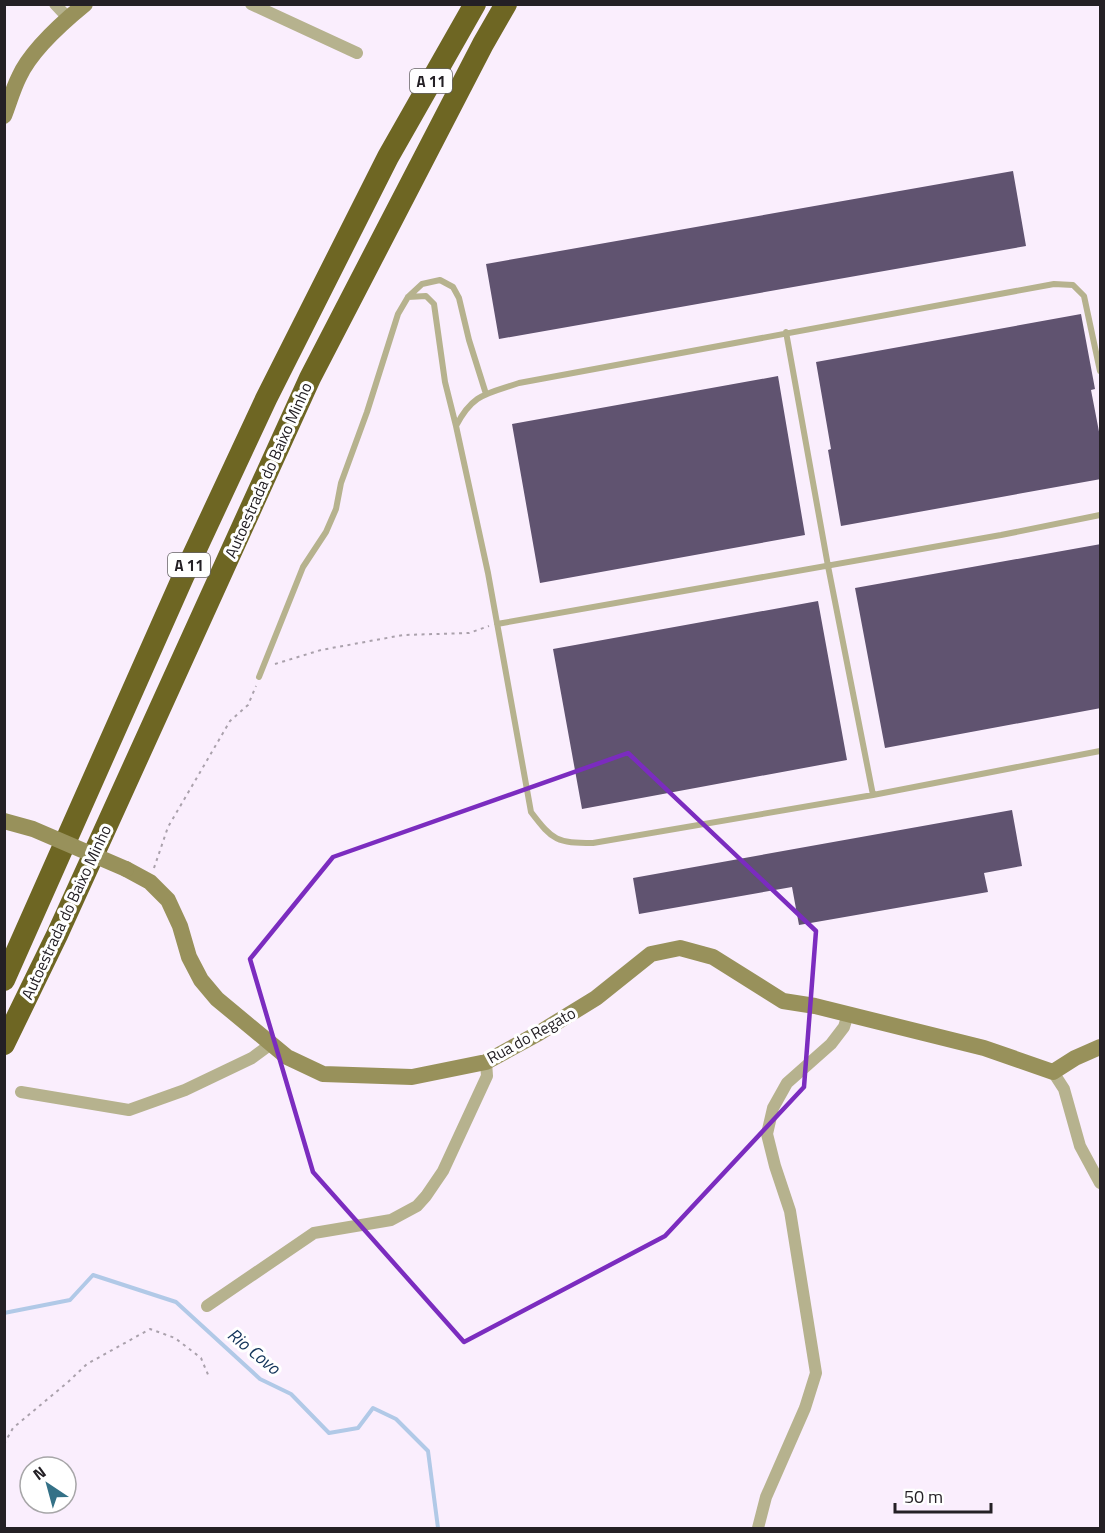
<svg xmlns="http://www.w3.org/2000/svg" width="1105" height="1533" font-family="'Titillium Web',sans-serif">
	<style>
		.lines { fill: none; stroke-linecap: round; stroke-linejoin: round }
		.stream { stroke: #b1c9e7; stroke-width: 4 }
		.building { fill: #605370 }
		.path { stroke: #aaa1ac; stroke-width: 2; stroke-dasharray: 3 4.5; stroke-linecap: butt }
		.lane { stroke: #b6b28e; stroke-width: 6 }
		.street { stroke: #b6b28e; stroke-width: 12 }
		.secondary { stroke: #98915b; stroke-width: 16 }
		.highway { stroke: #6e6623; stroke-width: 22 }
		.secondary-bridge { stroke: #98915b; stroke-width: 16 }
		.marked { fill: none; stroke: #7b2cbf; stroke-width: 4.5; stroke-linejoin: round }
		.labels { text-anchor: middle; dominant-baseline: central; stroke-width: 6; stroke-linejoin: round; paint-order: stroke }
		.shield { fill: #fff; stroke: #666366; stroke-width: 1.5 }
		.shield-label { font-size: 15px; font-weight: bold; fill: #242025 }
		.street-label { font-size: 16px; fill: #242025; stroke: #fff }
		.water-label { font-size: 18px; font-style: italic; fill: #103258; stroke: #fff }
	</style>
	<rect width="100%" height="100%" fill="#faeefd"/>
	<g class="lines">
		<path class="stream" d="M4,1313L70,1300L93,1275L176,1302L260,1379L291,1394L329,1433L358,1428L373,1408L396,1419L428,1451L438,1528"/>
	</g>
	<path class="building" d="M1013,171L1026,246L499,339L486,264Z
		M1081,314L1095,389L1091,390L1101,442V479L841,526L828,450L831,449L816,362Z
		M778,376L805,535L540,583L512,424Z
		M1101,544V708L885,748L855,588Z
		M818,601L847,760L582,809L553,649Z
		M1012,810L1022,866L984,873L988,892L799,925L792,887L639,914L633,878Z"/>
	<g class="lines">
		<path class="path" d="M275,664L321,650L403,635L469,633L489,626
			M154,868L168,827L230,721L248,705L256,686
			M4,1444L13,1428L68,1382L87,1364L150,1329L175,1338L201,1358L209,1377"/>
		<path class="lane" d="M408,297L426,296L434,304L445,382L456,426
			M786,332L828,566L873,795
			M1100,371L1084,296L1073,285L1054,284L519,383C487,394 473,393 456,426L488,573L531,812C553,841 557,843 593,843L873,795L1100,751
			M497,624L1001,535L1100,515
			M259,677L303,567L326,532L336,509L341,483L367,412L398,314L408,297L422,284L440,280L453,287L459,298L469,340L486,394"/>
		<path class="street" d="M55,4L68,18
			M251,4L357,53
			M1053,1072L1064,1089L1080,1146L1100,1183
			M21,1092L129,1110L185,1090L252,1058L271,1044
			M207,1306L314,1233L391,1220L417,1206L426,1196L443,1171L487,1076L486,1062
			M758,1528L766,1497L805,1408L816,1373L790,1211L775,1166L767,1134L773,1108L787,1083L831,1044L844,1027L848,1014"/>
		<path class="secondary" d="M4,116C9,103 13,89 19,77C31,50 63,22 85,4
			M126,869L150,882L168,900L180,926L189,957L201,980L217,999L287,1057L323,1074L412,1077L486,1062L539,1033L596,998L651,954L680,948L713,957L783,1001L815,1006L984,1048L1053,1072L1075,1058L1100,1047"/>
		<path class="highway" d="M4,980L183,577L266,399L388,157L475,4
			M4,1044L57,935L310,378L483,44L506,4"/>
		<path class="secondary-bridge" d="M4,821L33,829L126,869"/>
	</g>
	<path class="marked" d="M628,753L816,931L804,1087L665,1236L464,1342L313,1172L250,959L333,857Z"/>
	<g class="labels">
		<g class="shield">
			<rect x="410" y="69" width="42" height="24" rx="4.5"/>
			<rect x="168" y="553" width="42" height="24" rx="4.5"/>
		</g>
		<g class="shield-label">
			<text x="431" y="81">A 11</text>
			<text x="189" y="565">A 11</text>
		</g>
		<g class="street-label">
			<text transform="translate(268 470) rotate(-66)">Autoestrada do Baixo Minho</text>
			<text transform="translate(66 912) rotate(-65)">Autoestrada do Baixo Minho</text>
			<text transform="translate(531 1035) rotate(-29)">Rua do Regato</text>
		</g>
		<g class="water-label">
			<text transform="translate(254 1351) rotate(39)">Rio Covo</text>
		</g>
	</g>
	<rect width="1105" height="1533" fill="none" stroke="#242025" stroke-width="12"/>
	<g transform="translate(48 1485) rotate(324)"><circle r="28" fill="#ffffff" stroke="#a7a6a8" stroke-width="1.5"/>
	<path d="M0-4.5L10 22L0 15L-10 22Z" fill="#347187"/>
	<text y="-9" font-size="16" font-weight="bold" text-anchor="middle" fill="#242025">N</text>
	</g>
	<path d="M895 1503v9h96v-9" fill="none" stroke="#242025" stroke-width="3"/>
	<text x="904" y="1503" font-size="18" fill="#242025" stroke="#ffffff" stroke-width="4.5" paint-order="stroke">50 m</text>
</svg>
